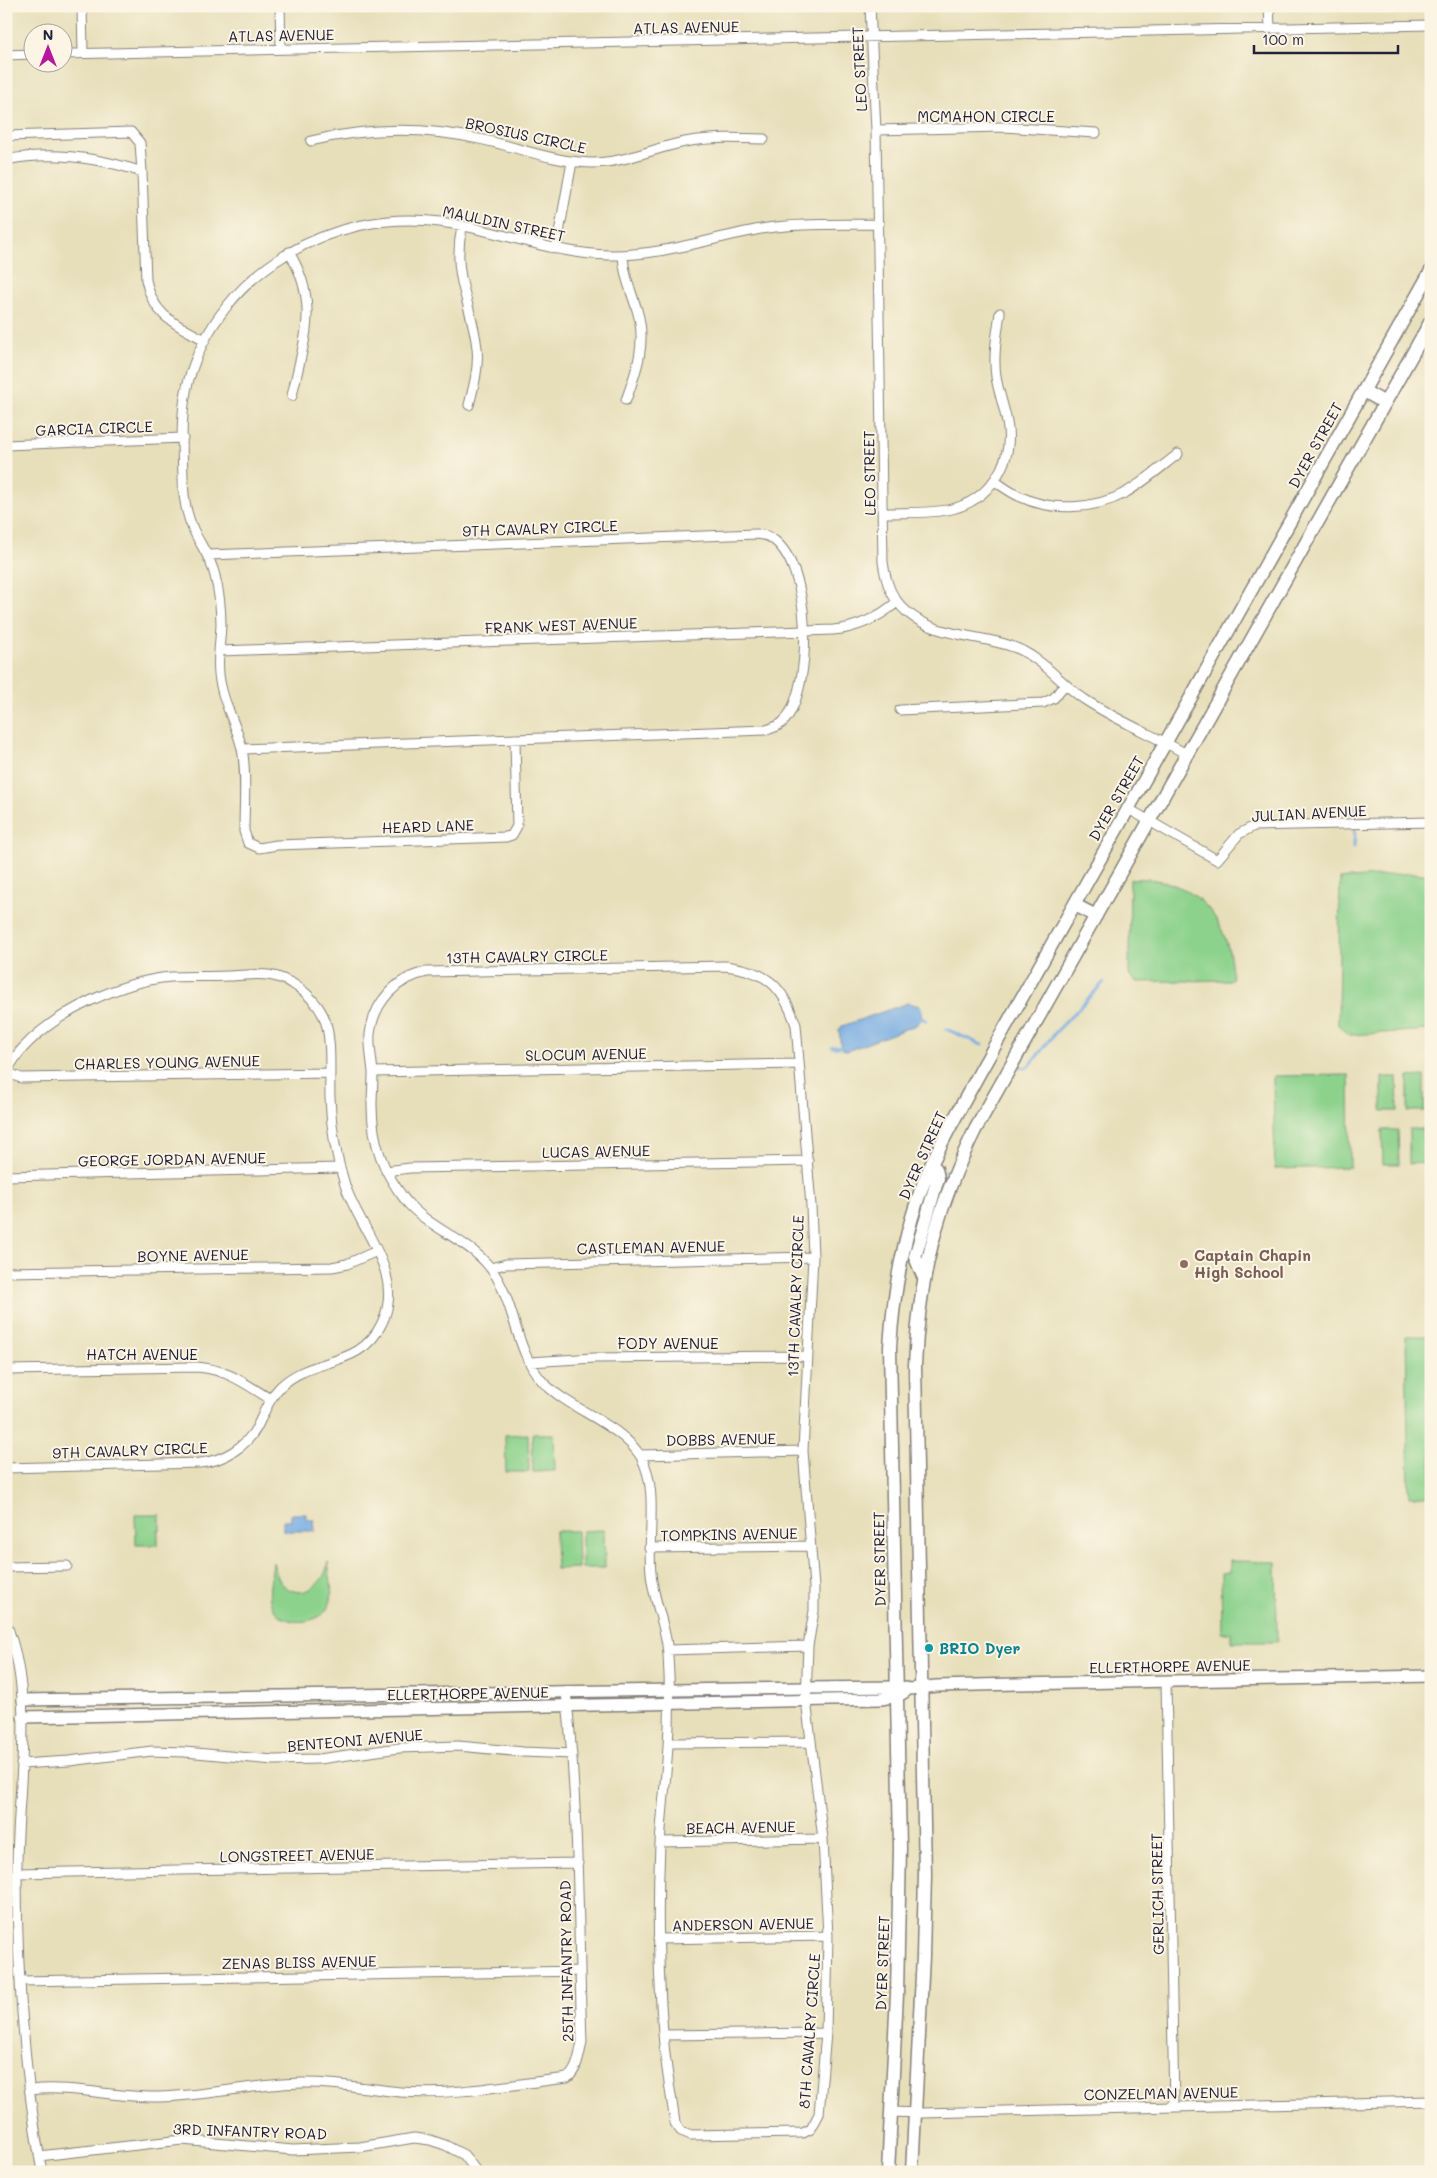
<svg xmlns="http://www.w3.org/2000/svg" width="1437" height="2178" font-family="Mali,sans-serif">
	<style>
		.green { fill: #8cd28c; stroke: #577a64 }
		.water { fill: #75abe3; stroke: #4c668f }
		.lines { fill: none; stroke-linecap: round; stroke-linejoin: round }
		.stream { stroke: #75abe3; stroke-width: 3 }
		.minor-casing { stroke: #84807a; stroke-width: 11 }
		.tertiary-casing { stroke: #84807a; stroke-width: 14 }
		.secondary-casing { stroke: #84807a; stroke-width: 15 }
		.minor { stroke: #fff; stroke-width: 9 }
		.tertiary { stroke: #fff; stroke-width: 11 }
		.secondary { stroke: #fff; stroke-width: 12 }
		.education-dot { fill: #8d6e63; stroke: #fcf5e5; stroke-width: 2 }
		.culture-dot { fill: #0f9aa8; stroke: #fcf5e5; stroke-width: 2 }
		.labels { text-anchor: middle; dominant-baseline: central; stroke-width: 4; stroke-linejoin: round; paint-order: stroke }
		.street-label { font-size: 15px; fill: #22223b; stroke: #fcf5e5 }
		.education-label { font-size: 15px; font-weight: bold; fill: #785e54; stroke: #fcf5e5; text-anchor: start }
		.culture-label { font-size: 15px; font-weight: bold; fill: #0d838f; stroke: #fcf5e5; text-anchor: start }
	</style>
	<rect width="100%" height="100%" fill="#fcf5e5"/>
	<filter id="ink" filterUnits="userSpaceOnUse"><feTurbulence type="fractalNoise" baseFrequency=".02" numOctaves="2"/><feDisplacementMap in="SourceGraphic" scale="10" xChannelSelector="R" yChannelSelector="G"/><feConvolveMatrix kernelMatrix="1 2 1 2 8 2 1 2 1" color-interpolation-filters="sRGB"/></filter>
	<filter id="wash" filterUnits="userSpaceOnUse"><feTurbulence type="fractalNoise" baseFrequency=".0096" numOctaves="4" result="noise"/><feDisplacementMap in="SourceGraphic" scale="20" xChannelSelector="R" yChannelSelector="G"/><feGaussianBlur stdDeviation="1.12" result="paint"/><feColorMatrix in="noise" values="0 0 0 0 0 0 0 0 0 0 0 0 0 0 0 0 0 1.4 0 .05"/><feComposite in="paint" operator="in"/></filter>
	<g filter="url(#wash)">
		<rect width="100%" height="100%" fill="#e7dfba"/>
		<path class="green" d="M1413,873L1431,875V1030L1350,1035L1338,1025L1340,879Z
			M1130,879C1194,875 1232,919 1232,980L1136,982L1129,974Z
			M1349,1075L1350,1167L1275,1169L1273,1076Z
			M1424,1076V1111H1408V1077Z
			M1382,1077H1397L1398,1111H1382Z
			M1424,1129L1425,1163L1409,1164V1129Z
			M1382,1130H1398L1399,1164H1383Z
			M1406,1336H1431V1496H1409Z
			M528,1434L529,1472H506L505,1435Z
			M532,1434H554L555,1471L533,1472Z
			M135,1515H160V1530H158V1545H136Z
			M604,1530L605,1568H582V1531Z
			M555,1531H577L578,1568L556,1569Z
			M1230,1561L1276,1562L1277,1642H1231V1633H1222L1221,1573L1230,1572Z
			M273,1562C275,1569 277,1578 282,1584C301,1603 326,1584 328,1562C329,1573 333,1588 331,1600C325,1627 280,1629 271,1604C267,1591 272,1575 273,1562Z"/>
		<path class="water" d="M908,1003L920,1006C923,1013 923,1020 916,1025L847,1051L841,1048L839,1030L842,1026Z
			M291,1514H306V1520H314L315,1531H283V1520H291Z"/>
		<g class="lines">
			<path class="stream" d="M1354,847L1356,806
				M921,1018L926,1020
				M946,1029L982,1045
				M832,1047H841
				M1020,1067L1026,1068L1031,1064L1055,1033L1104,982
				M939,1171H953"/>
		</g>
	</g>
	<g filter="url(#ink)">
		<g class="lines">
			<g class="minor-casing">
				<path id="minor" d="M82,6L83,53
					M280,6L281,49
					M870,6L876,130L883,562C886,583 891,598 907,612C940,640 984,633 1021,650C1047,663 1063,686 1087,701C1120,722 1155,736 1188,755
					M1269,6L1270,28
					M62,54L1431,25
					M6,55L32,54
					M876,130L1003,127L1096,133
					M6,136L131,132L140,143L142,172C99,158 51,151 6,160
					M311,141C368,127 427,127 484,140C520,148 555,162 592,163C625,163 653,148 685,142C711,137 737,138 764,139
					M142,172L146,280C153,316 175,324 205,340
					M462,227C451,277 472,302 477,348C479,367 474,386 469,405
					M556,249L572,162
					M289,252C321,305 303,342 292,396
					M623,255C624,277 631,290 637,310C647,342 637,370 626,400
					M6,445L183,438
					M995,481C1003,487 1011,493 1021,497C1052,512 1096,509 1125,493C1144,482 1161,467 1178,454
					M884,513C906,512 931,514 952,509C988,500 1012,465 1008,429C1006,411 999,395 996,377C993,355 997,334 1000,313
					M208,555L756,534C761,535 767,535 771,538C812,563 814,684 785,720C780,726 773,728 766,730L243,749
					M219,651L833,630C857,628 878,618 897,602
					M900,710L1043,703L1054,698L1065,684
					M515,739L517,826L512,835L506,837L277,845L259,848L248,843L244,831C244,808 247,766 241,745C236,725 225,706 221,686C216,666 220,645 221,625C221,608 219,591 215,576C212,561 204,550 197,537C187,519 183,498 183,477C182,445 180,410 189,379C220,272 331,208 440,222C497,229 551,254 609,255C661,256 711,238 761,229C800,223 840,225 879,224
					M1127,808L1217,860L1239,834L1254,826L1431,822
					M725,966C767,971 783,986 796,1025L811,1206L813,1257L803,1451L814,1587V1611L808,1646L806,1700L823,1839L828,1936L826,2033L819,2114L811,2129L803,2133L691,2135L681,2131L675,2123C671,2093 665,2063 663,2033C658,1970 657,1907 660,1844C662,1811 666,1779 668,1746C670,1716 670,1685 668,1655C667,1627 653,1601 651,1573C647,1537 659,1489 641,1457C621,1424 570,1410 543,1382C516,1353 516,1309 496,1276C475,1241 431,1231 406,1201C383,1172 372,1143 372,1105C372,1095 373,1084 373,1073C372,1060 369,1047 370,1034C374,1002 396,978 427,972Z
					M6,1071C12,1064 16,1055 23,1048C56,1012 122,981 171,977C189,976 208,977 227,976C240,976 255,973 268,975C290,978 313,995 323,1015C333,1036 329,1075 330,1098C331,1127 336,1157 345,1185C359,1229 406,1273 382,1323C360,1370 313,1355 280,1387C269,1398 264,1413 257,1427C246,1447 223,1461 200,1463L6,1468
					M6,1072L21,1078L329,1073
					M373,1072L799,1064
					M386,1171L410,1168L808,1161
					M6,1176L339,1168
					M490,1268L506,1264L813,1257
					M6,1272L332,1267L347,1264L377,1251
					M530,1362L594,1358L808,1356
					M6,1370L197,1367C229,1370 244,1383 270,1399
					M640,1455L803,1451
					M649,1548L810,1546
					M6,1567L67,1566
					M6,1623C37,1700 16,1794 17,1874C17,1973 24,2074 42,2172
					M668,1650L808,1646
					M1166,1681L1174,2106
					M669,1743L810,1742
					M21,1764L69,1761L152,1751L185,1752L274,1760L319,1759L399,1748L458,1746L523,1752L572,1754
					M660,1842L823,1839
					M16,1873L578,1863
					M658,1939L828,1936
					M20,1981L580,1971
					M663,2035L826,2033
					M30,2090C73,2085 116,2098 159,2097C207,2096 254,2084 302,2083C335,2082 367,2089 400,2092C453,2096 514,2084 567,2078C578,2070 579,2055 582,2042C578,1925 579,1808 566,1692
					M891,2112L922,2113L1431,2101
					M39,2156L182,2140L293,2150L360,2147L414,2138L430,2140L445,2145L464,2155L477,2172"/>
			</g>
			<g class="tertiary-casing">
				<path id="tertiary" d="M23,1700L806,1688L898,1687L910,1689L936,1686L1017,1684L1431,1676
					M23,1717L881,1699L898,1696L905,1692"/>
			</g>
			<g class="secondary-casing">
				<path id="secondary" d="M1364,391L1385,403
					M1075,905L1096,916
					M923,1276L915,1257L938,1178L936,1169L931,1166
					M888,2172L897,1994L900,1848L890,1347C894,1284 906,1221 932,1163C946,1132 964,1102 980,1072L1431,271
					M912,2172L923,1956L925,1875L915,1365C919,1277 936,1209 975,1130L1431,321"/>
			</g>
			<use href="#minor" class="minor"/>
			<use href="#tertiary" class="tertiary"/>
			<use href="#secondary" class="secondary"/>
		</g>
	</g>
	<circle class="education-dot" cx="1184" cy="1264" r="5"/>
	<circle class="culture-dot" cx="929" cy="1648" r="5"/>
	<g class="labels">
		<g class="street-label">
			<text transform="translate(686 27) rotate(-1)">ATLAS AVENUE</text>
			<text transform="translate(281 35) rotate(-1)">ATLAS AVENUE</text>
			<text transform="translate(859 69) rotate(-93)">LEO STREET</text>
			<text x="986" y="116">MCMAHON CIRCLE</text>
			<text transform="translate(526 135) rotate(12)">BROSIUS CIRCLE</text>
			<text transform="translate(504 223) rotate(12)">MAULDIN STREET</text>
			<text transform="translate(94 428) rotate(-2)">GARCIA CIRCLE</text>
			<text transform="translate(1315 445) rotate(-61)">DYER STREET</text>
			<text transform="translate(869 473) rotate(-91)">LEO STREET</text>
			<text transform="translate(540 528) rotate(-2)">9TH CAVALRY CIRCLE</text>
			<text transform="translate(561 625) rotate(-2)">FRANK WEST AVENUE</text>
			<text transform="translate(1116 798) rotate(-60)">DYER STREET</text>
			<text transform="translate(1309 813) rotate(-3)">JULIAN AVENUE</text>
			<text transform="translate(428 826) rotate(-2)">HEARD LANE</text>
			<text transform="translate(527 956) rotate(-1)">13TH CAVALRY CIRCLE</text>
			<text transform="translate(586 1054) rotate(-1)">SLOCUM AVENUE</text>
			<text transform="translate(167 1062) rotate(-1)">CHARLES YOUNG AVENUE</text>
			<text transform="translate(596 1151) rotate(-1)">LUCAS AVENUE</text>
			<text transform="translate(922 1155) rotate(-66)">DYER STREET</text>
			<text transform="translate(172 1159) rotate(-1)">GEORGE JORDAN AVENUE</text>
			<text transform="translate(651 1247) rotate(-1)">CASTLEMAN AVENUE</text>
			<text transform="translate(193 1255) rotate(-1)">BOYNE AVENUE</text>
			<text transform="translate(795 1296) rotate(-88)">13TH CAVALRY CIRCLE</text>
			<text x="668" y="1343">FODY AVENUE</text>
			<text x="142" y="1354">HATCH AVENUE</text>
			<text transform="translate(721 1439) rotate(-1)">DOBBS AVENUE</text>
			<text transform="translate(130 1450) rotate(-2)">9TH CAVALRY CIRCLE</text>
			<text transform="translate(729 1534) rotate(-1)">TOMPKINS AVENUE</text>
			<text transform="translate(879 1559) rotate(-91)">DYER STREET</text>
			<text transform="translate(1170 1666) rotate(-1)">ELLERTHORPE AVENUE</text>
			<text transform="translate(468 1693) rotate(-1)">ELLERTHORPE AVENUE</text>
			<text transform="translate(355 1740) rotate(-5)">BENTEONI AVENUE</text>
			<text transform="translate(741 1827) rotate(-1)">BEACH AVENUE</text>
			<text transform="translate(297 1855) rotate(-1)">LONGSTREET AVENUE</text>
			<text transform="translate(1157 1894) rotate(-91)">GERLICH STREET</text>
			<text transform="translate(743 1924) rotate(-1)">ANDERSON AVENUE</text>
			<text transform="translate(566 1961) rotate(-91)">25TH INFANTRY ROAD</text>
			<text transform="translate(299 1962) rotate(-1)">ZENAS BLISS AVENUE</text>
			<text transform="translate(882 1963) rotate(-88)">DYER STREET</text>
			<text transform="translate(809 2031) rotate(-86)">8TH CAVALRY CIRCLE</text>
			<text transform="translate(1161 2093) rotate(-1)">CONZELMAN AVENUE</text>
			<text transform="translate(250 2131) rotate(2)">3RD INFANTRY ROAD</text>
		</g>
		<g class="education-label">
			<text x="1194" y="1255">Captain Chapin<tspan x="1194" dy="17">High School</tspan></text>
		</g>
		<g class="culture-label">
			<text x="939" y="1648">BRIO Dyer</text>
		</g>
	</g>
	<rect width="1437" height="2178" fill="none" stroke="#fcf5e5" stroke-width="25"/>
	<g transform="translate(48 48)"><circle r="24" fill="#fcf5e5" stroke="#a5a1a1"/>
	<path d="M0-4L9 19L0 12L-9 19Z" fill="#b5179e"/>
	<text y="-8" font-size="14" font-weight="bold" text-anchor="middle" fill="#22223b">N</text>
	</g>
	<path d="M1254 45v8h144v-8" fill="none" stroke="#22223b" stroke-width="2.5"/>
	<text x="1262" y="45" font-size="15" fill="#22223b" stroke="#fcf5e5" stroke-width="4" paint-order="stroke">100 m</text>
</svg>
